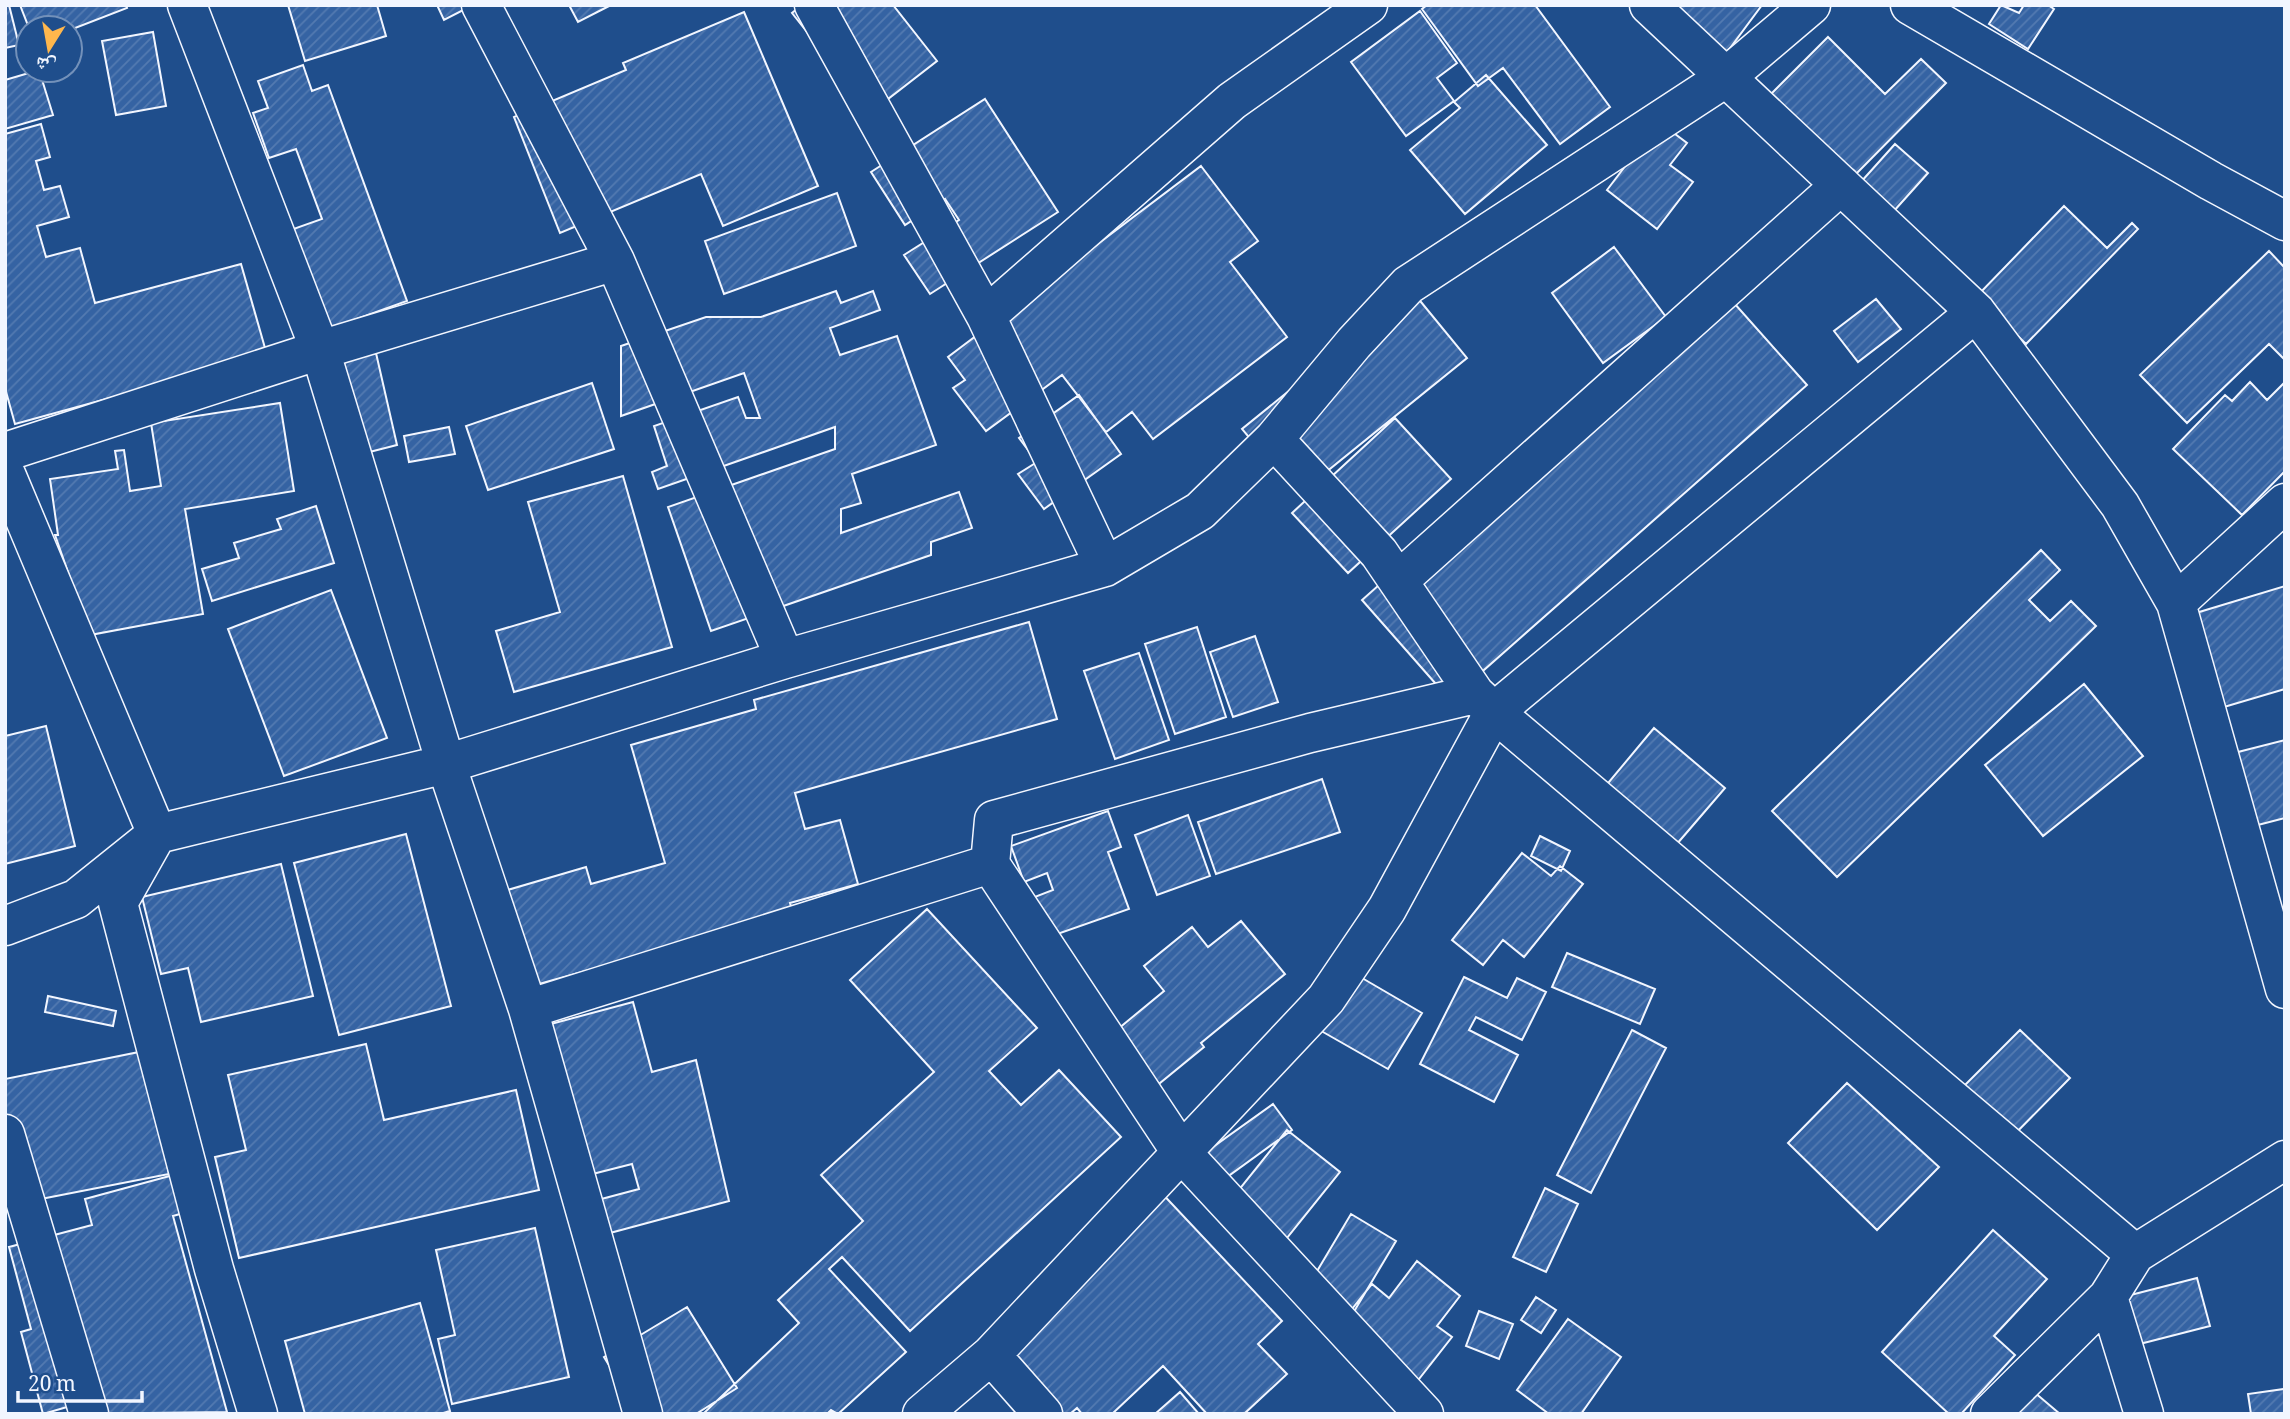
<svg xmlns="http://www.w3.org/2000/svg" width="2290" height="1419" font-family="Georgia,'Noto Naskh Arabic',serif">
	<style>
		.building { fill: url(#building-hatch); stroke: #f2f6ff; stroke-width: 2 }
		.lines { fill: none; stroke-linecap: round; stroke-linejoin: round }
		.minor-casing { stroke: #f2f6ff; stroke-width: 41 }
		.minor { stroke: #1f4e8c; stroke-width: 38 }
	</style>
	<defs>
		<pattern id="building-hatch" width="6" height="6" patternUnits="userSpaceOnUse" patternTransform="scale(1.75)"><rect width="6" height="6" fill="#3563a3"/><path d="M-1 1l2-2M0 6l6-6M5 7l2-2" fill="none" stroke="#537ab1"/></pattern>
	</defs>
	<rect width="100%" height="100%" fill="#1f4e8c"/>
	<path class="building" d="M5,5H9L19,45L5,48Z
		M20,5H126L127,8L70,30L29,28Z
		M288,5H377L386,36L305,61Z
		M437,5H473L444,20Z
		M569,5H611L578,22Z
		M802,5H893L937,61L888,99L871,76L853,90L792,13Z
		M1427,5H1535L1610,107L1560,144L1503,68L1478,86L1422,9Z
		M1632,5H1762L1716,67Z
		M2001,5L2019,13L2024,5H2048L2054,9L2028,49L1989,24Z
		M1420,11L1457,63L1437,78L1454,101L1406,136L1351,62Z
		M744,12L818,186L723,226L701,174L560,233L514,117L626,70L623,63Z
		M153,32L166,106L116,115L102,41Z
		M1828,37L1885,94L1921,59L1946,83L1850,180L1767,98Z
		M303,65L312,91L328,85L407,301L301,339L265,239L322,219L296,149L269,158L253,113L268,108L258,81Z
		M39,70L53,115L5,129V80Z
		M1486,75L1547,145L1465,214L1410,150L1460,108L1454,102Z
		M985,99L1058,212L930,294L904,255L959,220L945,199L905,225L871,172Z
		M1659,122L1687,143L1670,165L1693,182L1657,229L1607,190Z
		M41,124L50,157L36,161L44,190L60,186L69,217L37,226L46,257L80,248L95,303L241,264L267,355L15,424L5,388V134Z
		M1895,144L1928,173L1893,212L1860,183Z
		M1201,166L1258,241L1230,262L1287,337L1153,439L1132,412L1106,432L1062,375L986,431L953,388L965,380L948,357Z
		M837,193L856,246L724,294L705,241Z
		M2064,206L2107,248L2132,223L2138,229L2026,344L1977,296Z
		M1614,247L1666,317L1603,363L1552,293Z
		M2269,251L2285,268V360L2269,344L2187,423L2140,375Z
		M1718,285L1807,385L1450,700L1362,600Z
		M836,291L841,303L873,291L880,310L830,328L840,355L897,336L936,445L852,474L861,503L841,509V533L959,492L972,528L931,542V555L711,631L668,507L835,449V427L658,489L652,472L667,466L654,426L738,397L746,418H760L744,373L621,416V346L706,317H761Z
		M1412,291L1467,358L1305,489L1286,466L1278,472L1242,429Z
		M1876,299L1901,329L1858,362L1834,331Z
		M376,353L397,445L338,460L314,369Z
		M2250,382L2267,400L2285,382V471L2242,515L2173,449L2225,395L2232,401Z
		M592,383L614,449L488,490L466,426Z
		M1079,395L1121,454L1044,509L1018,474L1037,462L1019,438Z
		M280,403L294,491L185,509L203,614L90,635L55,535H58L50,479L118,469L115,451L124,450L130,491L161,486L151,423Z
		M1395,418L1451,479L1348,573L1292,513Z
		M449,427L455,454L409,462L404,436Z
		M623,476L672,647L514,692L496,631L560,612L528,502Z
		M316,506L334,563L212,601L202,569L239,558L234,543L281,529L277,519Z
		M2041,550L2060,570L2029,600L2050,621L2071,601L2096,626L1837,877L1772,811Z
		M2285,586V689L2224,707L2196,613Z
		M331,590L387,738L284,776L228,629Z
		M1029,622L1057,719L795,793L805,829L840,820L858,884L790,903L793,913L514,991L487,896L586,867L591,884L665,863L631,745L756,709L754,700Z
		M1197,627L1226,717L1175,734L1145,644Z
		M1255,636L1278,702L1233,717L1210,652Z
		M1139,653L1169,740L1115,759L1084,671Z
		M2084,684L2143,756L2043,836L1985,765Z
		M46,726L75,846L5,864V736Z
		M1654,728L1725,788L1664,859L1594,800Z
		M2285,740V818L2254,826L2234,753Z
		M1322,779L1340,832L1216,874L1198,822Z
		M1108,811L1121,847L1108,852L1129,909L1046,938L1032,898L1053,890L1047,873L1024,882L1011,846Z
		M1188,815L1210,876L1157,895L1135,835Z
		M406,834L451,1006L339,1035L294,863Z
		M1540,836L1570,851L1561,871L1531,856Z
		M1522,853L1551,876L1560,866L1583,884L1524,957L1503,940L1483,965L1452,940Z
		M281,864L313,996L201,1022L188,968L161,974L142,897Z
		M927,909L1037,1028L989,1071L1021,1105L1059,1070L1121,1137L910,1331L842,1257L829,1269L906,1352L838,1414L831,1410L827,1414H703L799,1323L778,1300L863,1221L821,1175L934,1072L850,980Z
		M1241,921L1285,974L1201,1043L1204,1047L1138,1101L1095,1048L1164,991L1144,966L1192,927L1208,947Z
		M1567,953L1655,989L1640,1024L1552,987Z
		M1350,971L1422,1013L1388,1069L1316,1028Z
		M1464,977L1507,998L1517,978L1546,992L1522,1040L1476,1017L1469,1030L1518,1055L1494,1102L1420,1064Z
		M48,996L116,1011L113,1026L45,1012Z
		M633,1002L652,1072L696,1060L729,1201L584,1240L575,1206L639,1189L632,1164L561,1182L521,1032Z
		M1632,1030L1666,1048L1591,1193L1557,1175Z
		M2020,1030L2070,1078L2002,1147L1952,1098Z
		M366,1044L384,1120L516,1090L539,1190L239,1258L215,1157L246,1150L228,1075Z
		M144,1051L169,1174L5,1206V1079Z
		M1847,1083L1939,1167L1877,1230L1788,1143Z
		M1273,1104L1292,1130L1205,1193L1185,1167Z
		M1287,1130L1340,1172L1270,1259L1217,1217Z
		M177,1174L187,1212L173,1216L227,1412L69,1414L67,1407L43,1414L21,1332L31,1329L9,1247L92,1225L85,1199Z
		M1156,1187L1282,1321L1258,1344L1287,1374L1244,1414H1207L1163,1366L1112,1414H1082L1077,1408L1070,1414H1022L978,1351Z
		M1545,1188L1578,1204L1546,1272L1513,1257Z
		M1351,1214L1396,1241L1349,1320L1304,1293Z
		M535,1228L569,1377L452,1404L438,1339L455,1335L436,1250Z
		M1993,1230L2047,1279L1994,1336L2015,1355L1961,1414H1949L1882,1352Z
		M1417,1261L1460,1296L1437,1326L1452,1337L1415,1384L1340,1324L1372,1284L1389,1298Z
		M2197,1278L2210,1326L2128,1347L2115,1299Z
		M1536,1297L1556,1310L1541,1333L1521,1320Z
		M420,1303L450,1411L440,1414H305L285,1341Z
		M687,1307L737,1388L696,1414H639L604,1357Z
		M1479,1311L1513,1324L1499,1359L1466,1346Z
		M1568,1319L1621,1357L1581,1414H1549L1517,1390Z
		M2027,1386L2060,1414H2004Z
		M2284,1389L2285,1414H2251L2248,1394Z
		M1180,1392L1199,1414H1155Z"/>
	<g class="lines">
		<g class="minor-casing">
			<path id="minor" d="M187,5L320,350L446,764L528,1009L643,1414
				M481,5L615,261L785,659
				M814,5L986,316L1105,567
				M1649,5L1976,312L2120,505L2176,603L2285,989
				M1910,5L2211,181L2285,221
				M1976,312L1494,712L2135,1254
				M986,316L1232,101L1368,5
				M5,452L320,350L615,261
				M5,472L157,834L118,903L214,1269L258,1414
				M1398,581L1841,185
				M2176,603L2285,503
				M990,864L1181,1152L1424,1414
				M5,926L76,899L157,834L446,764L785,659L1105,567L1200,511L1274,439L1354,343L1408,285L1725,78L1811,5
				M528,1009L990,864L994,820L1310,733L1475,694
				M5,1134L89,1414
				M2108,1297L2144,1414
				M991,1355L1043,1414
				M922,1414L991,1355L1326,999L1387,909L1494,712L1475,694L1379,553L1274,439
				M1990,1414L2108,1297L2135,1254L2285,1160"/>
		</g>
		<use href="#minor" class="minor"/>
	</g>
	<rect width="2290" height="1419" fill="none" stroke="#f2f6ff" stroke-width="14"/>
	<g transform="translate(49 49) rotate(191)"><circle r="33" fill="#1f4e8c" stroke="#7391ba" stroke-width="2"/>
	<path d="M0-5L12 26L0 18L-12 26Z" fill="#ffb74d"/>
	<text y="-10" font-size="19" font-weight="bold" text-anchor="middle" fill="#f2f6ff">ش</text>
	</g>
	<path d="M18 1391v10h124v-10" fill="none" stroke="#f2f6ff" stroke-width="3.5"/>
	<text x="28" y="1391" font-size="21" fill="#f2f6ff" stroke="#1f4e8c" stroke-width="5" paint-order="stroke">20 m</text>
</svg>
